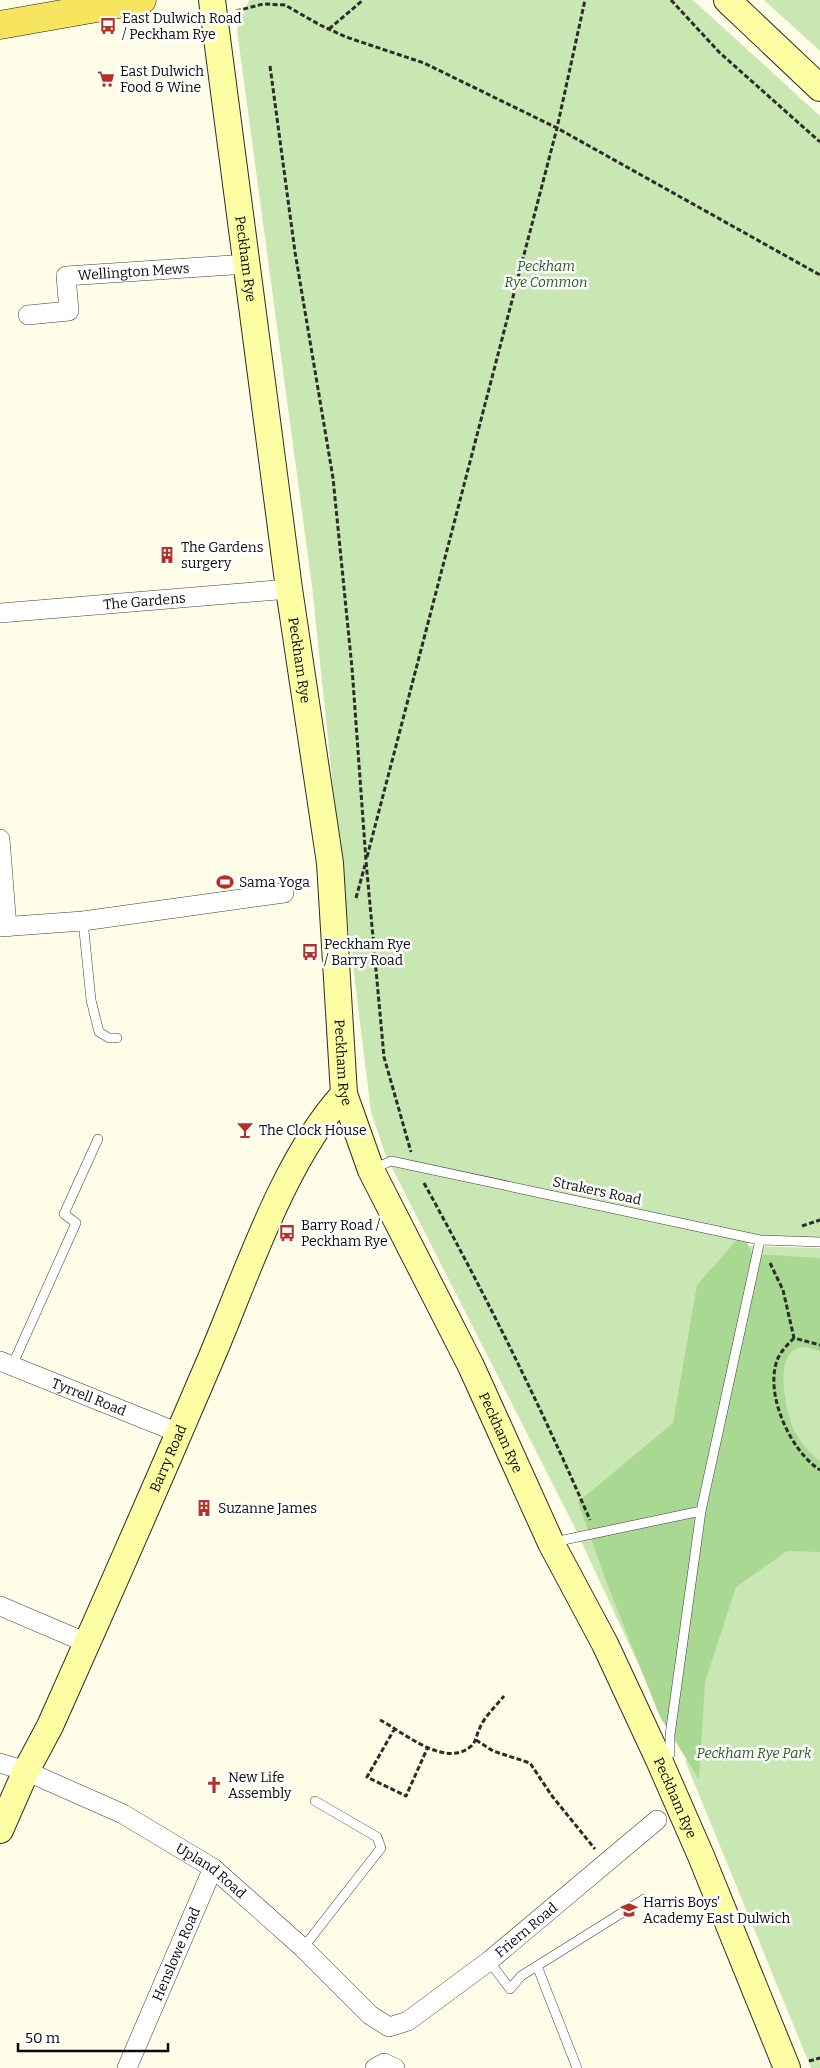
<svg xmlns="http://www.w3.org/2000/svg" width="820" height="2068" font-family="Bitter,serif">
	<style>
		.green { fill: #c8e7b3 }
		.forest { fill: #a9d892 }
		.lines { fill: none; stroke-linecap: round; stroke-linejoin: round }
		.lane-casing { stroke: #3d3d3d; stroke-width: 10 }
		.street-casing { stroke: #3d3d3d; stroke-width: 20 }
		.secondary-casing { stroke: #2c2c2c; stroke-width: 28 }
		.primary-casing { stroke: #1b1b1b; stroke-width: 29 }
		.path { stroke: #2c2c2c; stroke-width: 3; stroke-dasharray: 5 2.5; stroke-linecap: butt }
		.lane { stroke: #fff; stroke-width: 9 }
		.street { stroke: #fff; stroke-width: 19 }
		.secondary { stroke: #fdfea3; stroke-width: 26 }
		.primary { stroke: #f7e55f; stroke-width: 28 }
		.labels { text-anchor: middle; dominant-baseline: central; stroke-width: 5; stroke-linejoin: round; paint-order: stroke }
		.poi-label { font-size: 14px; fill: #0a0a0a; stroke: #fff; text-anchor: start }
		.street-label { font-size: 14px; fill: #0a0a0a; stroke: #fff }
		.park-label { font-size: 14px; font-style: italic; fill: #225f1d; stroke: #fff }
	</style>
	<rect width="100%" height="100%" fill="#fffde7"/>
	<path class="green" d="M249,0H693L820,116V1243H742L662,1715L574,1526L386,1156L371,1112L345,900L312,586L237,30Z
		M764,0H820V51Z
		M743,1246L820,1248V2068H811L686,1763Z"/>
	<path class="forest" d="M743,1233L752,1254L820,1258V1351C816,1350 809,1347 805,1347C770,1347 786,1413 795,1432C801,1443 810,1454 820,1461V1552L787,1551L736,1587L705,1682L699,1779L660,1717L608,1586L578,1502L673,1423L697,1285Z"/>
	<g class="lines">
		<g class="lane-casing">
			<path id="lane" d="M83,921L91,1000L99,1032L109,1038H117
				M373,1169L391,1161L760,1240L820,1242
				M12,1366L76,1223L64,1214L98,1139
				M554,1542L701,1511
				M670,1754V1735L701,1511L760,1240
				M303,1948L381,1848L377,1837L315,1801
				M489,1961L510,1989L521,1976L644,1899
				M537,1966L577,2068"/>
		</g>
		<g class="street-casing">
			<g id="street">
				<path id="s1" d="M28,315L69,311L66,276L247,264"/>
				<path id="s2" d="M0,613L289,589"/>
				<path d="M0,839L7,927"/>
				<path d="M0,927L83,921L284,893"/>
				<path id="s3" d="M0,1361L179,1433"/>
				<path d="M0,1606L87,1643"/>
				<path id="s4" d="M0,1763L26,1771L123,1814L213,1868L303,1948L370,2015L389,2027L408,2021L489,1961L657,1820"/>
				<path id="s5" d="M127,2068L213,1868"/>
				<path d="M375,2068L384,2063L395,2068"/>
			</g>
		</g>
		<g class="secondary-casing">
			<g id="secondary">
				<path id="s6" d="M212,0L289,589L330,863L344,1094L371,1170L471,1366L551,1543L605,1644L659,1760L701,1856L787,2068"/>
				<path d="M727,0L820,88"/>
				<path id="s7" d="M0,1830L26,1771L50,1726C105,1603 159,1480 212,1356C247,1274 284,1159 344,1094"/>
			</g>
		</g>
		<g class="primary-casing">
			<path id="primary" d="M0,25L142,0"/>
		</g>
		<path class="path" d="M671,0L719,52L820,142
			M236,11L263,4L285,5L320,25L346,37L424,63L557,128L820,275
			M329,29L363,0
			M270,66L295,252L333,478L352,668L366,861L384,1057L411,1152
			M367,857L557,128L585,0
			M356,898L365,865
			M424,1183C485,1294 540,1404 590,1520
			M802,1226L820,1220
			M770,1263L783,1290L794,1338L820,1345
			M794,1338C789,1343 783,1349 779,1356C762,1390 790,1451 820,1470
			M380,1720C403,1732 444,1768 470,1747C476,1743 476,1736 479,1730C483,1718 496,1706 504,1696
			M395,1728L367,1777L406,1796L427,1749
			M476,1740L493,1751L530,1763L552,1796L595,1849
			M809,2061L820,2058"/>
		<use href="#lane" class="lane"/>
		<use href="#street" class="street"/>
		<use href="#secondary" class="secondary"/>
		<use href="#primary" class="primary"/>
	</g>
	<defs>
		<g id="bus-bare" transform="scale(1.35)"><path d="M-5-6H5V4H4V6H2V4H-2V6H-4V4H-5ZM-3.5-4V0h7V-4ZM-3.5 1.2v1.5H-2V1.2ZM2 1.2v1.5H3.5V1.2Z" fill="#b73025" stroke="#fff" stroke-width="2.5" paint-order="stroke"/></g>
		<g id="supermarket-bare" transform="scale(1.35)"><path d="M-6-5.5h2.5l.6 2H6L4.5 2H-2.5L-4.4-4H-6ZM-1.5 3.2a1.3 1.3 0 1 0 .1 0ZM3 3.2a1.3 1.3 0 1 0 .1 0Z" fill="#b73025" stroke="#fff" stroke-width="2.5" paint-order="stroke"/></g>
		<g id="building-bare" transform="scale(1.35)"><path d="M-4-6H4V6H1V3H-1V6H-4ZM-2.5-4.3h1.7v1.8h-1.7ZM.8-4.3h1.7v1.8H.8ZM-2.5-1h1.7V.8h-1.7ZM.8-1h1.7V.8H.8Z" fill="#b73025" stroke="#fff" stroke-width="2.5" paint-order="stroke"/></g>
		<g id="stadium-bare" transform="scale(1.35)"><path d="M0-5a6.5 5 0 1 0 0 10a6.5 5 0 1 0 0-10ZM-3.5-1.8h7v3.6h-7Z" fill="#b73025" stroke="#fff" stroke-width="2.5" paint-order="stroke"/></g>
		<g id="bar-bare" transform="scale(1.35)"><path d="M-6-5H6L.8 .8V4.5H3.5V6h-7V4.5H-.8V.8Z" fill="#b73025" stroke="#fff" stroke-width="2.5" paint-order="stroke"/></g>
		<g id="church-bare" transform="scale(1.35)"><path d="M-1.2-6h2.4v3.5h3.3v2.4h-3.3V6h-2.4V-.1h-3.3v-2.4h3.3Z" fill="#b73025" stroke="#fff" stroke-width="2.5" paint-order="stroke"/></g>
		<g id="school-bare" transform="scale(1.35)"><path d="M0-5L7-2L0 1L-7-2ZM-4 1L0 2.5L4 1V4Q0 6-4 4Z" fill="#b73025" stroke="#fff" stroke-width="2.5" paint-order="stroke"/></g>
	</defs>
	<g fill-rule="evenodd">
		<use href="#bus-bare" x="108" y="26"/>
		<use href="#supermarket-bare" x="106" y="79"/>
		<use href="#building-bare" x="167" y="555"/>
		<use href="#stadium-bare" x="225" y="882"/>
		<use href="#bus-bare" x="310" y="952"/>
		<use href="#bar-bare" x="245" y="1130"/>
		<use href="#bus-bare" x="287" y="1233"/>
		<use href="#building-bare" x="204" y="1508"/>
		<use href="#church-bare" x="214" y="1785"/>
		<use href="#school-bare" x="629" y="1910"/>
	</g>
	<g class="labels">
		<g class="poi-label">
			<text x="122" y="18">East Dulwich Road<tspan x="122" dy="16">/ Peckham Rye</tspan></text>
			<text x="120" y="71">East Dulwich<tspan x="120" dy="16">Food &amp; Wine</tspan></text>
			<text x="181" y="547">The Gardens<tspan x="181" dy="16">surgery</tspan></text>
			<text x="239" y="882">Sama Yoga</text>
			<text x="324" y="944">Peckham Rye<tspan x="324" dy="16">/ Barry Road</tspan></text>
			<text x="259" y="1130">The Clock House</text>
			<text x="301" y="1225">Barry Road /<tspan x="301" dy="16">Peckham Rye</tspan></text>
			<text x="218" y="1508">Suzanne James</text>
			<text x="228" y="1777">New Life<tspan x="228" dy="16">Assembly</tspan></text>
			<text x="643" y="1902">Harris Boys'<tspan x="643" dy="16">Academy East Dulwich</tspan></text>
		</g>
		<g class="street-label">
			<text stroke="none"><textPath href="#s6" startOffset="261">Peckham Rye</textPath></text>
			<text stroke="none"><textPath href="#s1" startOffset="144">Wellington Mews</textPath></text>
			<text stroke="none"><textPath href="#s2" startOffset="145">The Gardens</textPath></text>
			<text stroke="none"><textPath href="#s6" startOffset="666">Peckham Rye</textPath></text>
			<text stroke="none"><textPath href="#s6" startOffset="1071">Peckham Rye</textPath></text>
			<text transform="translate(597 1191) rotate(12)">Strakers Road</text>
			<text stroke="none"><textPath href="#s3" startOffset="96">Tyrrell Road</textPath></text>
			<text stroke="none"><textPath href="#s6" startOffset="1476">Peckham Rye</textPath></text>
			<text stroke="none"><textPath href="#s7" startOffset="408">Barry Road</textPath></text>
			<text stroke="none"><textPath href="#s6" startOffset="1881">Peckham Rye</textPath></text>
			<text stroke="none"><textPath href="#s4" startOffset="238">Upland Road</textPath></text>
			<text stroke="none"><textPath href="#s4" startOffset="645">Friern Road</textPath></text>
			<text stroke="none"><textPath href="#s5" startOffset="124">Henslowe Road</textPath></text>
		</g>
		<g class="park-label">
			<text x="546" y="266">Peckham<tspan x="546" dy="16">Rye Common</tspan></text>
			<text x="754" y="1753">Peckham Rye Park</text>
		</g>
	</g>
	<path d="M18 2043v8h150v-8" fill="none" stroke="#0a0a0a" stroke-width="2.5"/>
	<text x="25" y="2043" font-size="15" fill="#0a0a0a" stroke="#ffffff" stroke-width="4" paint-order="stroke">50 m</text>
</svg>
